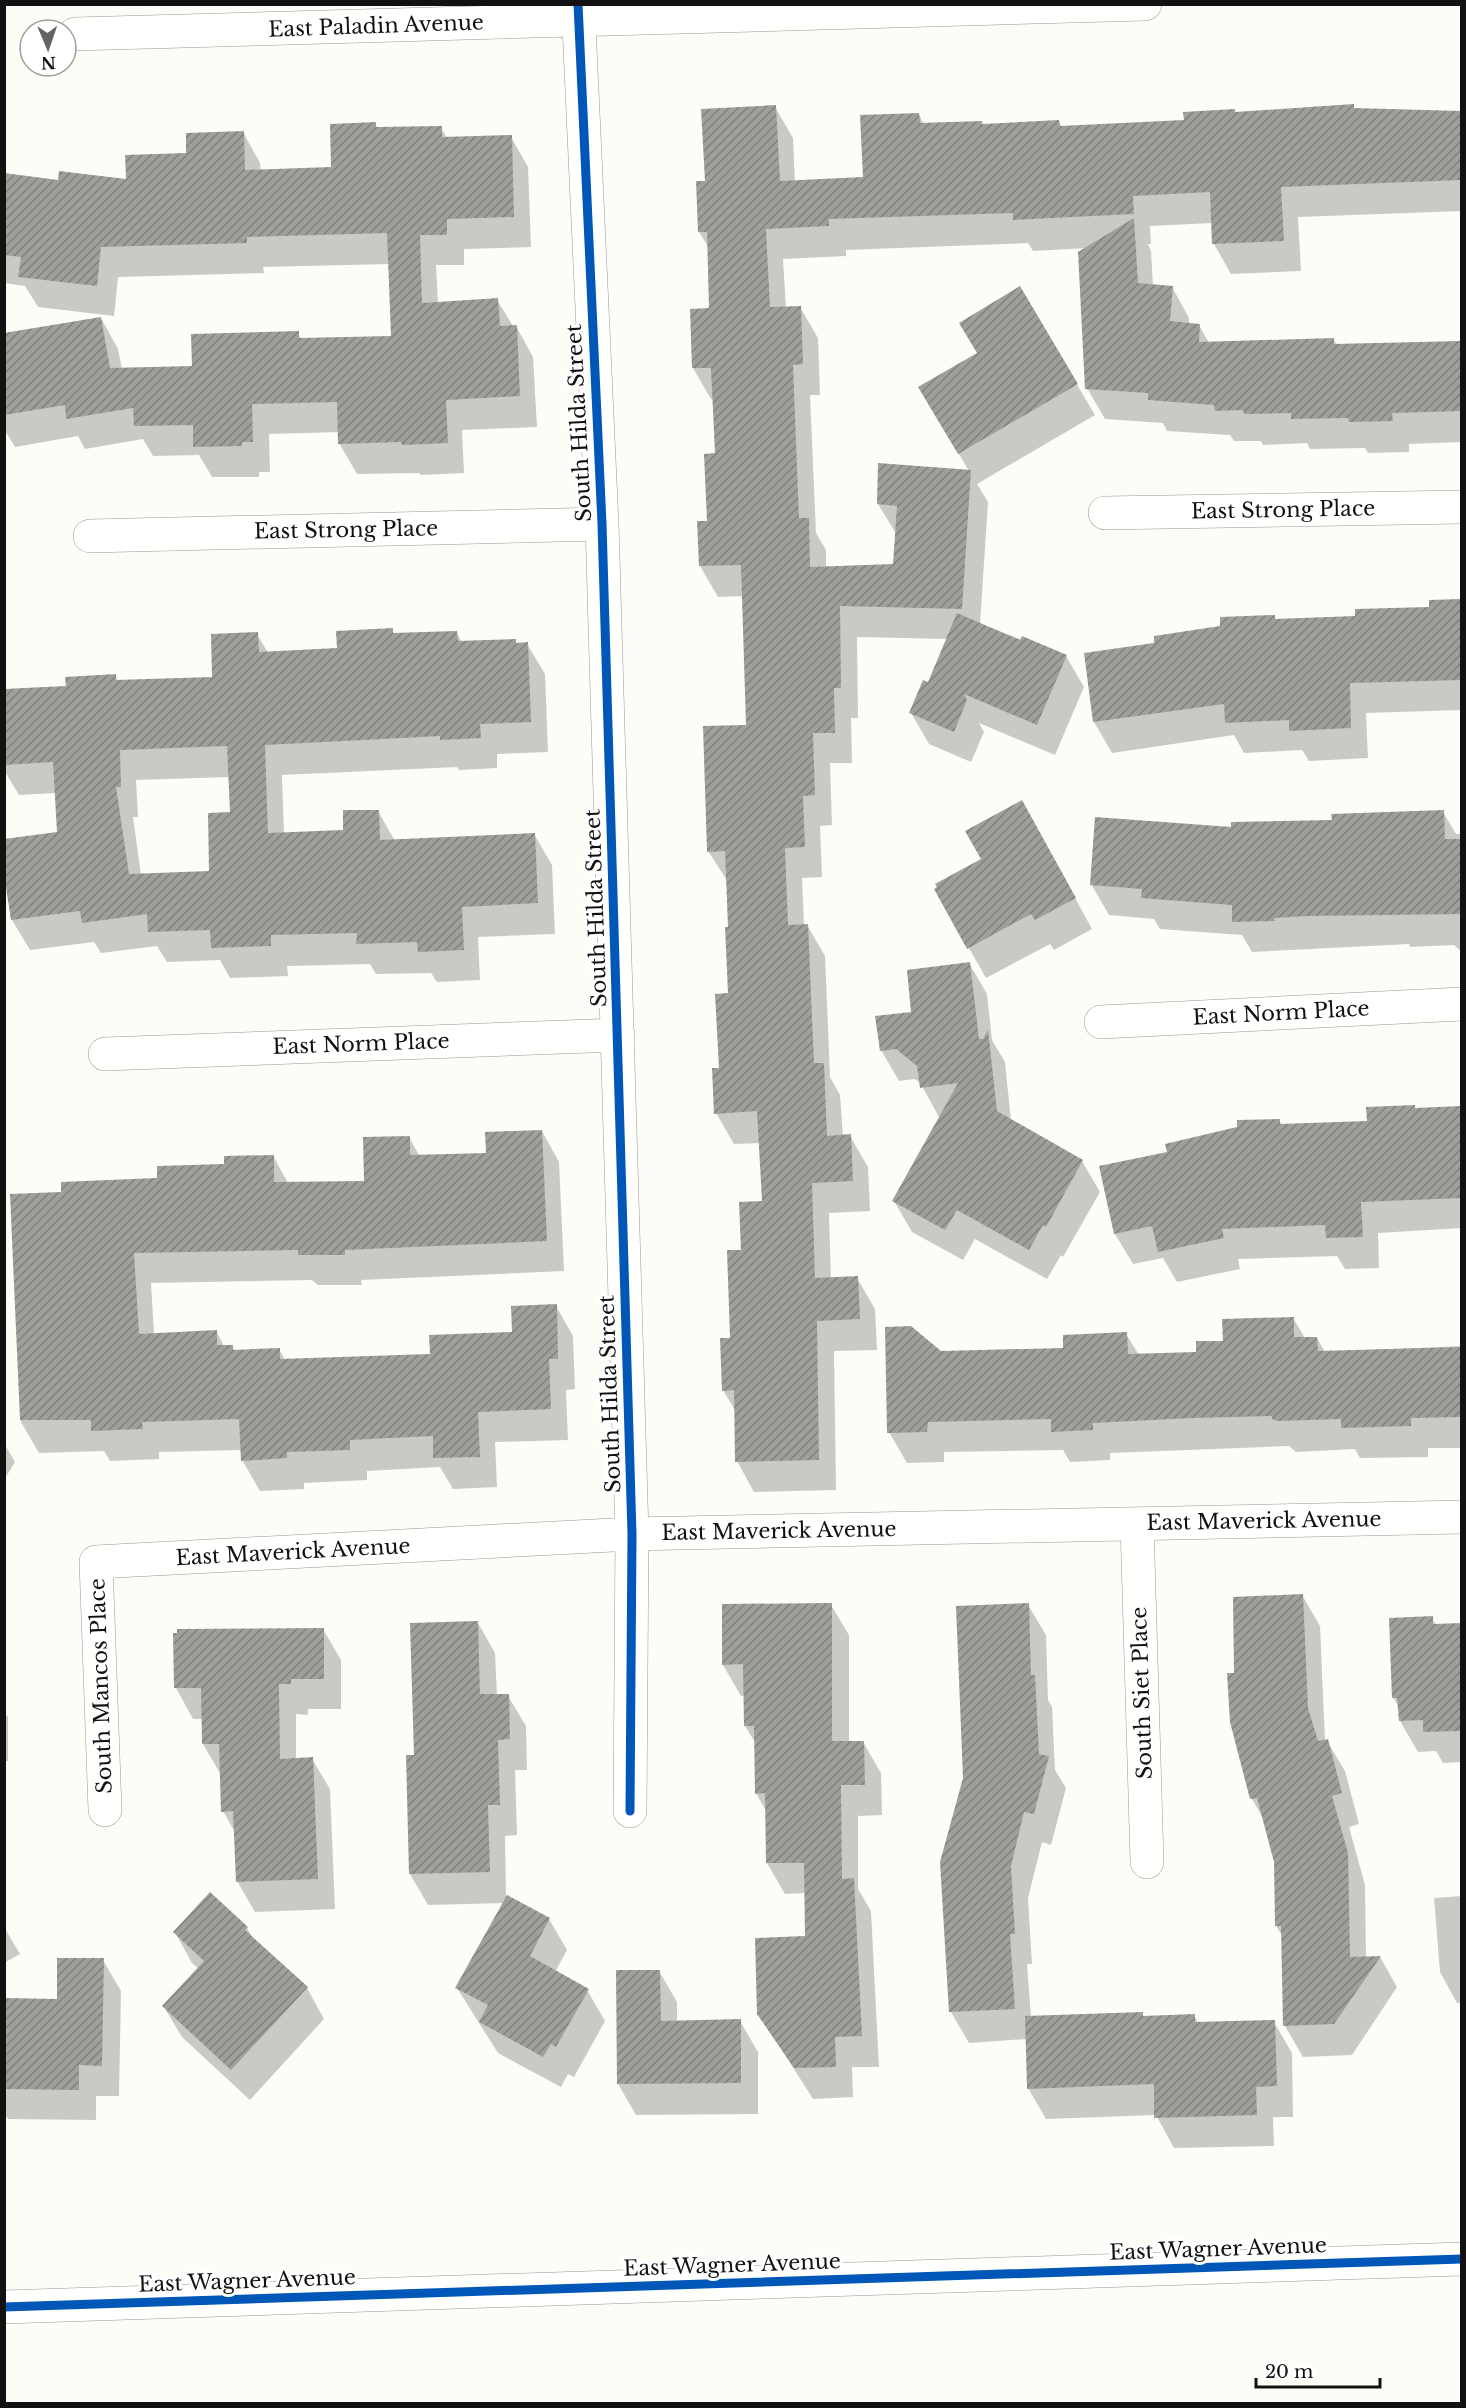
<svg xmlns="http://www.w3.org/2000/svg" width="1466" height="2408" font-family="'Libre Baskerville',serif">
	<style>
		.shadow { fill: #0003; fill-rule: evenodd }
		.building { fill: url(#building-hatch); fill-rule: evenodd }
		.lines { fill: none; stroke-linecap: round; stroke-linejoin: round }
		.minor-casing { stroke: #979795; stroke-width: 34 }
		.tertiary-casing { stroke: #979795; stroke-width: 34 }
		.minor { stroke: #fffffe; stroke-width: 33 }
		.tertiary { stroke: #fffffe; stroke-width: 33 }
		.cycleway-casing { stroke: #fff; stroke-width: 13 }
		.cycleway { stroke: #0057b8; stroke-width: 9 }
		.labels { text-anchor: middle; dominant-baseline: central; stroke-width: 6; stroke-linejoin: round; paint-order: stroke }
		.street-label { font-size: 21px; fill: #111; stroke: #fff }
	</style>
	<defs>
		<pattern id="building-hatch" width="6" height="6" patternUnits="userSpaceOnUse" patternTransform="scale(1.5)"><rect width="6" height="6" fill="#a19f9c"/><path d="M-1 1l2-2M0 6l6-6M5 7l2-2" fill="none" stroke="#82807e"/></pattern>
	</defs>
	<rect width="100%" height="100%" fill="#fdfcf7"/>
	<path class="shadow" d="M1353,105L1355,110L1462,112V211L1298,217L1301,271L1231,274L1214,244L1213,223L1150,226L1151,244H1148L1151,251L1153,286L1172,287L1189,318V324L1199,325L1209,343L1333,339L1337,345L1462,342V442L1409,444V452L1368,453L1365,448L1310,449L1307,443L1263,445L1261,441H1234L1230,435L1167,431L1163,423L1105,419L1087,388L1088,248L1033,251L1028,243L846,250V256L783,259L786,308L800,307L818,338L820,395H810L816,533L826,550V568L895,566L897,535L878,504L969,471L938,419L1020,288L1095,415L977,484L988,502L980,624L1066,656L1084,687L1055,755L979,723L984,732L971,762L929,744L911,713L929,684L948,639L857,637L858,718H851L852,763H830L832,825L820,826L822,877L802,878L804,925H807L825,956L830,1077L840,1095L843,1136H850L868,1167L870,1211L829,1213L831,1279L857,1278L875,1309L877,1350L834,1351L836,1490L754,1492L737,1461L736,1412L723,1390L743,1251L763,1203L760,1143L734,1144L716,1113L730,994V929L728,882L708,851L747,726L743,596L718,597L700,566L709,523L716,455L714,399H711L693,368L711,310L709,248L699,232L706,182L775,107L793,138L795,182L865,178L919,114L924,125L981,123L983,126L1059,122L1062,128L1185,122L1308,110V107Z
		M375,124L378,129L441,128L447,138L511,137L528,167L531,247L464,249V265H436L438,303L497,300L513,326H516L533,357L537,427L462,430L464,473L421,475L419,473L357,474L339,443V432L269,434L270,472H259V477H212L199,455L153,456L143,439L85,449L78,436L15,447L4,429V334L101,318L118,349L122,369L193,368L298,333L301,339L392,337L390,264L263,267L264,273L118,277L114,316L38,307L25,286L4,283V175L60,181H128L243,132L260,163L261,171L332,169Z
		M1462,600V710L1366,713L1368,758L1309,761L1302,750L1244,753L1234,735L1112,753L1094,722L1085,654L1156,644L1274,616L1276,620L1357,618L1431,608L1430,601Z
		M392,630L395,635L456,632L462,642L515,641L517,644H527L545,674L548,752L497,754V768L459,770L457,767L282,775L284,834L345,832L378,811L395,841L534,834L552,865L555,934L478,937L480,980L437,982L431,973L376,974L370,964L287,966L288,976L230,978L220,960L167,962L157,946L101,953L94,942L30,950L12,920L4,863L58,833L56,793L19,795L4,770V690L68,688L115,676L119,682L214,678L257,634L268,653L339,650ZM230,777L231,814L211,873L141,875L133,817H138L136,780Z
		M1443,812L1456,834H1462V952L1454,945L1410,947L1409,944L1252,952L1242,935L1160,929L1154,919L1109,915L1091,884L1232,828Z
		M1039,832L1092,929L1054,950L1050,944L986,978L969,948Z
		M969,963L987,994L992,1040L1005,1062L1011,1121L1082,1161L1100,1192L1063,1257L1061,1255L1047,1279L975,1239L963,1260L912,1232L894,1201L940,1119L921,1084L915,1079L899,1081L881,1050L913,1013Z
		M1414,1107L1416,1110L1462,1108V1228L1378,1233L1379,1268L1345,1269L1337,1256L1238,1259L1240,1269L1177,1282L1163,1258L1133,1264L1115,1234L1169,1153L1279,1120L1282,1125L1368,1122Z
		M542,1131L559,1162L564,1271L361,1280L362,1285H318L312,1280L151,1283L154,1334L216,1331L224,1346H232L235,1352L279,1349L285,1360L431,1355L514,1334L556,1306L573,1336L575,1389L566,1390L568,1440L495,1442L497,1487L453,1489L440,1467L367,1471V1480L304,1483V1489L260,1491L242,1460V1450L159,1452V1459L110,1461L104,1451L39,1453L21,1422L11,1196L63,1193L159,1179L273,1156L288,1183L365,1182L409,1137L420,1157L487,1154Z
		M1293,1318L1305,1338H1317L1325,1352L1462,1346V1448H1428V1457L1360,1458L1355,1449L1296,1452L1289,1446L1110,1453V1460L1070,1462L1063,1450L944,1452V1462L907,1463L889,1432L940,1352L1065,1350L1126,1334L1139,1355L1197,1353Z
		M4,1443L15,1462L4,1480Z
		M1302,1595L1320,1626L1325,1741H1327L1345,1771L1359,1824L1349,1827L1365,1885L1366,1958L1380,1957L1397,1987L1352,2055L1303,2057L1285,2026L1283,1937L1276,1926L1275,1862L1264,1820L1252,1799L1235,1674Z
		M831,1605L849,1635V1742H863L881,1773L882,1815L858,1816V1889L871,1911L879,2067H852L853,2097L813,2099L759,2014L807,1938L806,1893L785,1894L767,1863L766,1811L756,1793V1744L745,1726V1695L741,1696L723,1665Z
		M1028,1605L1046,1635L1048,1700L1052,1707L1055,1770L1066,1788L1051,1845L1042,1842L1028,1898L1032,1964H1027L1031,2017L1142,2014L1144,2017L1194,2016L1199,2024L1274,2022L1292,2053L1293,2117H1273L1274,2146L1174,2148L1156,2115L1046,2119L1028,2088L1027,2039L969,2043L951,2012Z
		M1432,1618L1436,1625L1462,1624V1762L1443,1763L1436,1751L1418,1752L1400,1721L1399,1707L1393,1697Z
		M478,1623L495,1653L497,1696H508L526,1726L527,1770H515L517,1835L505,1836L506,1896L549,1919L567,1950L555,1972L587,1990L605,2021L574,2077L568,2074L561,2087L498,2053L457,1988L504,1903L428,1905L410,1874L407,1757L415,1756Z
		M323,1629L341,1660V1709H308V1715L296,1714V1759H312L330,1789L335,1909L255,1912L237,1881L236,1834L223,1811L221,1775L203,1744V1719H193L176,1688L175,1634Z
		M4,1712L8,1717V1761H4Z
		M1462,1896V2003H1457L1440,1972L1434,1898Z
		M4,1927L20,1954L4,1963Z
		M247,1928L254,1940L307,1988L324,2019L250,2100L182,2037L164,2007L199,1969L192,1963L175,1932Z
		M103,1960L121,1991L119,2096H96V2120L8,2119L4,2113V1999L58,2001Z
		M659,1971L677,2002V2022L740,2021L758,2052V2114L636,2115L618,2084Z"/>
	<path class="building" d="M1354,104V108L1461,111V180L1281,187L1284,241L1212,244L1210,192L1133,196L1134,214L1013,220V213L829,219V226L766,229L770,307L801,306L803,364L793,365L799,518H809L810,567L893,564L897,506L877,504L878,463L971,470L962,609L840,606L841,688H834L835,733H813L815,795L803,796L805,847L785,848L788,925L808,924L814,1063H824L827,1136L851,1134L853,1181L812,1183L815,1278L858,1276L860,1319L817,1321L819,1460L735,1462L734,1390L722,1391L720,1338H730L727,1250H741L739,1202L762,1201L757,1111L714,1114L712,1068H719L715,994L728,993L725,927H728L725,851L707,852L703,726L746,725L741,565L699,566L697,521H707L704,454L715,453L711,368H692L690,309L709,308L707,232H698L696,181H705L701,109L776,105L780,181L863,177L860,115L919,113L920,123L982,121V124L1059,120L1060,126L1184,120L1183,112L1235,109V112Z
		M376,122V127L442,126V137L512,135L514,217L447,219V235H420L422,303L498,298L500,326L517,325L520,396L446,400L448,443L402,445L401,442L338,444L337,402L252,404L253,442H242V446L193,447V425L134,426L133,408L66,419L65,405L4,415V333L101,317L110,368L192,366L191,334L299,331V338L391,336L387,233L247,237V243L101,247L97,286L18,277L21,257L4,255V173L58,180L59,171L126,179L125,155L186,153V133L244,131L245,170L331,167L330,124Z
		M1134,218L1138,283L1173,286L1170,321L1200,324L1199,342L1334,338V344L1461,341V411L1392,413L1393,421L1349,422L1348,418L1291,419V413L1244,414L1243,410L1215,411L1214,405L1148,400V393L1085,389L1078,252Z
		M1020,286L1078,384L958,454L918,387L977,353L959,323Z
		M1461,599V680L1350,683L1351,728L1289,731V720L1225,723L1224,704L1093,722L1084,653L1154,643V636L1220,626V617L1275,615V619L1355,616V609L1429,607V600Z
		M957,613L1020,640L1022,636L1067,655L1037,725L964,694L967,700L954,732L909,713L923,680L928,682Z
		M393,628V633L457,631L458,641L516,639V643L528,642L531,722L480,724L481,738L440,740V736L265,745L268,833L343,830V810H379L380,840L535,833L538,903L462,907L464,950L418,952L417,942L356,944L357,933L271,935V946L211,948L210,930L148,932L147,914L82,923L80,911L11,920L4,874V839L57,832L53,762L4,765V689L66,686L65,677L116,674V680L212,677L211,634L258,632L259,652L337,648L336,631ZM227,746L230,812L208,813L209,871L129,874L116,787H121L120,750Z
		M1022,800L1076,898L1035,920L1031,914L967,949L934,889L937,887L935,884L981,859L965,831Z
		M1444,810L1445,839H1461V914L1308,916L1274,918L1275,921L1232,922V905L1141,898L1142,889L1090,885L1095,817L1231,827V822L1332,820L1331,814Z
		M970,962L979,1039H983L988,1030L997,1111L1083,1160L1046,1227L1043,1225L1029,1250L957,1210L945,1230L892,1201L958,1083L920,1088L917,1066L896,1049L880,1051L875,1016L911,1012L907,970Z
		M1415,1105V1108L1461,1106V1198L1361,1202L1363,1237L1326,1238L1325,1225L1222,1229L1224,1238L1158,1252L1152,1226L1114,1234L1099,1166L1167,1152L1165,1144L1237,1127V1120L1280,1119V1124L1367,1121L1366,1107Z
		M542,1130L547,1241L345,1250V1255H298V1250H293L134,1253L139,1334L217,1330V1345H233V1350L280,1348V1359L430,1354L429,1335L512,1332L511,1306L557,1304L558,1359H549L551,1409L478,1412L480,1457L433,1458V1436L350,1440V1450L287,1452V1458L241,1461L239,1419L142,1422L143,1429L91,1431V1420H20L10,1194L61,1192V1182L157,1178V1166L224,1164V1156L274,1155V1182L364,1181L363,1137L410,1136V1155L486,1153L485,1132Z
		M1294,1317V1337H1317L1318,1351L1461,1347V1417L1411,1418V1426L1341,1428V1419L1277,1421L1272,1419V1416L1192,1418L1093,1423V1430L1051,1432V1419L928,1422L927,1432L887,1433L885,1327L911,1326L941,1351L1063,1348V1335L1127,1332L1128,1354L1196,1352V1341H1223L1222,1319Z
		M1303,1594L1308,1708L1318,1741L1328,1739L1342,1793L1332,1796L1348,1853L1350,1957L1381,1956L1334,2024L1283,2026L1281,1926H1275L1274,1862L1257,1798L1250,1799L1230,1722L1227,1673H1234L1233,1597Z
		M832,1603V1741H864L865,1785H841L842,1879L854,1878L862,2036L835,2037L836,2067L794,2068L757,2014L755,1938L805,1936L804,1863H766L765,1793L755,1794L754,1726H744L743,1664L722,1665V1604Z
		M1029,1603L1031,1675H1035L1039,1754L1049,1756L1034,1814L1024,1812L1011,1866L1015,1934H1010L1015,2009L949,2012L940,1862L963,1778L956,1606Z
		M1433,1616V1624L1461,1623V1731L1423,1732V1720L1399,1721L1397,1698H1392L1389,1618Z
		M478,1621L480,1694H509L510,1739L498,1740L500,1805H488L490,1872L409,1874L406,1755H414L410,1623Z
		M324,1628V1679H291V1684H279L280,1759L313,1757L318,1879L236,1882L233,1811L221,1812L219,1744H202L201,1688H174L173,1633H177V1629Z
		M210,1892L248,1927L245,1930L308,1987L231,2070L162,2006L204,1961L173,1932Z
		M507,1895L550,1918L530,1956L589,1989L556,2047L551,2044L543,2057L479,2022L488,2005L455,1988Z
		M57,1958H104L102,2066L79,2065V2090L4,2089V1998L57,1999Z
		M616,1970H660L661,2021L741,2019V2083L617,2084Z
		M1143,2012V2016L1195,2014V2022L1275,2020L1277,2086L1256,2087L1257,2115L1154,2118V2084L1027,2089L1025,2016Z"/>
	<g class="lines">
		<g class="minor-casing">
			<path id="minor" d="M578,4L602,524L632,1534L630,1811
				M75,34L1145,4
				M1105,513L1462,507
				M90,536L602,524
				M1101,1022L1462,1004
				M105,1054L618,1035
				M1137,1524L1147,1862
				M105,1810L96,1562L632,1534L1462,1517"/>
		</g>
		<g class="tertiary-casing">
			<path id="tertiary" d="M4,2307L1462,2259"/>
		</g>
		<use href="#minor" class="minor"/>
		<use href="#tertiary" class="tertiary"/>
		<g class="cycleway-casing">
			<path id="cycleway" d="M578,4L602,524L632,1534L630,1811
				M4,2307L1462,2259"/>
		</g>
		<use href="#cycleway" class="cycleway"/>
	</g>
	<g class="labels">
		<g class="street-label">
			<text transform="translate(376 26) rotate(-2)">East Paladin Avenue</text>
			<text transform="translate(579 423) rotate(-93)">South Hilda Street</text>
			<text transform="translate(1283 510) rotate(-1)">East Strong Place</text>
			<text transform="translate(346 530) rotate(-1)">East Strong Place</text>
			<text transform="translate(596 908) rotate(-92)">South Hilda Street</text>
			<text transform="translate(1281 1013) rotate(-3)">East Norm Place</text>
			<text transform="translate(361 1044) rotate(-2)">East Norm Place</text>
			<text transform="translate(610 1394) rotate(-92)">South Hilda Street</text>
			<text transform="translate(1264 1521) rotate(-1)">East Maverick Avenue</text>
			<text transform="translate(779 1531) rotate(-1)">East Maverick Avenue</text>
			<text transform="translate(293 1552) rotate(-3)">East Maverick Avenue</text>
			<text transform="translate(101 1686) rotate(-92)">South Mancos Place</text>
			<text transform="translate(1142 1693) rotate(-92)">South Siet Place</text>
			<text transform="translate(1218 2249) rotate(-2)">East Wagner Avenue</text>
			<text transform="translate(732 2265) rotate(-2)">East Wagner Avenue</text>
			<text transform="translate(247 2281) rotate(-2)">East Wagner Avenue</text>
		</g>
	</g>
	<rect width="1466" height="2408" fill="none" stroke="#111111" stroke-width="12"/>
	<g transform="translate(48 48) rotate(178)"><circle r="28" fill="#ffffff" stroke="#a0a0a0" stroke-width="1.5"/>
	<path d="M0-4.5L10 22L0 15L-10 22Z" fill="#646362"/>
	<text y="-9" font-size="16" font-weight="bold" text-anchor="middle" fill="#111111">N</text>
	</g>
	<path d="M1256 2378v9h124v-9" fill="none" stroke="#111111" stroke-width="3"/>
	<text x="1265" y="2378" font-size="18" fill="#111111" stroke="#ffffff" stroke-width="4.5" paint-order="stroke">20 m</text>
</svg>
